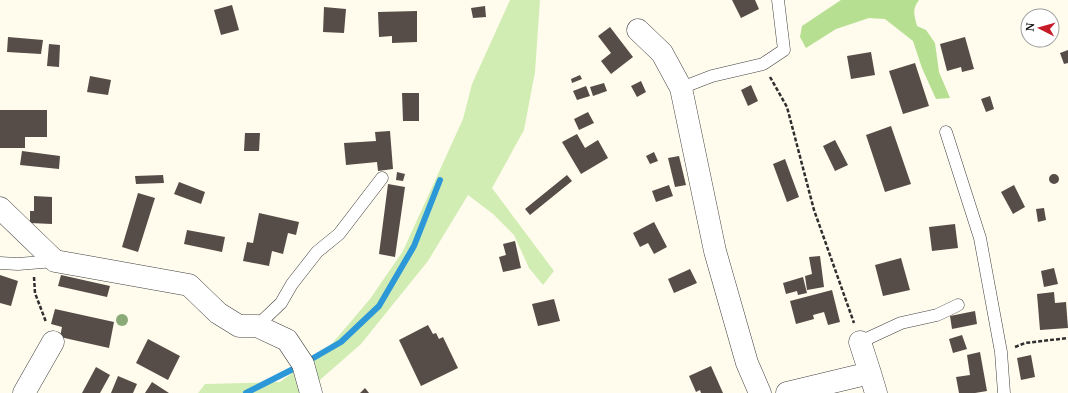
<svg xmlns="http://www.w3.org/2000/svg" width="1068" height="393" font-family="'Noto Serif',serif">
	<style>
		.green { fill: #d2edb3 }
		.forest { fill: #b6df91 }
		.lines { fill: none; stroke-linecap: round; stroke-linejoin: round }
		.stream { stroke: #2d98d8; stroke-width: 6 }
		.building { fill: #564d48 }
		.lane-casing { stroke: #404040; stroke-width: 13 }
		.street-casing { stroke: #404040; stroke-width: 23 }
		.path { stroke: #2f2f2f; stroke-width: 2.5; stroke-dasharray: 4 2; stroke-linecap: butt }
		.lane { stroke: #fff; stroke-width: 12 }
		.street { stroke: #fff; stroke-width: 22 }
		.tree { fill: #8aab78 }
	</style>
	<rect width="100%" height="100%" fill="#fffbed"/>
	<path class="green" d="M510,0H540L535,72L524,130L492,188L554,271L543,285L529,268L514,235L493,214L468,195L428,261L361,344L305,393H198L205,384L280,382L330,346L370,299L403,251L463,119L472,84Z"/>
	<path class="forest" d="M841,0H919C912,9 914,15 917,26L926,30L935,43L939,72L950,98L936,99L922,68L913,41L885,19L869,18L836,29L806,48L800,37L802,26Z"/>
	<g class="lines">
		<path class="stream" d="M246,393L303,364L341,342L379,306L414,246L440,180"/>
	</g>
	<path class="building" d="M732,0H755L759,9L741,18Z
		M232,5L239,30L221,35L214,10Z
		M485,6L486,17L473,18L471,8Z
		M324,7L346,9L344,33L323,32Z
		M417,11V42L392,43V36L379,37L378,12Z
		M610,27L633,57L611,74L601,61L611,53L598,36Z
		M8,37L43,40L41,54L7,52Z
		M965,37L974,69L962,72L961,67L947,71L940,44Z
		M49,44L60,45L59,67L47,66Z
		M1068,50V63L1064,64L1060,53Z
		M871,52L875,75L851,79L847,56Z
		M915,63L929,106L903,114L889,71Z
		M580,75L582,79L572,83L571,79Z
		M90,76L111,80L108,95L87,92Z
		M641,81L646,92L637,97L631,86Z
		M604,83L607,91L593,96L590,87Z
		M751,85L758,101L748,106L741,90Z
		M586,86L590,96L577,100L573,91Z
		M402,93H419V121H403Z
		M990,96L994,109L986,112L981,99Z
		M0,110H47V137H25V148H0Z
		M588,112L594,123L579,130L574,119Z
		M891,126L911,184L885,192L866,135Z
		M390,131L393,169L378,171L377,162L346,165L344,143L376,141L375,132Z
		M245,133H260L259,151H244Z
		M577,134L585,148L598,140L608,158L581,174L562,142Z
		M835,140L848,165L835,171L823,146Z
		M22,151L60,156L59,169L20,165Z
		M654,152L658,161L650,164L646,156Z
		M679,156L686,185L675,187L668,158Z
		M785,159L799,197L787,202L773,164Z
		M397,172L405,174L403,181L396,180Z
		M1049 179a5 5 0 1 1 10 0a5 5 0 1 1-10 0Z
		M163,175L164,183L136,184L135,176Z
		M567,175L572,181L530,215L525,209Z
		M179,182L205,192L201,204L174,194Z
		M388,184L405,187L395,257L379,254Z
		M669,185L673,196L656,202L652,191Z
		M1014,185L1025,207L1013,214L1001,192Z
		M138,193L155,198L138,252L122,247Z
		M34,196L52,197V224L30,223V211H34Z
		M1044,208L1046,220L1038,222L1036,209Z
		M259,213L299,222L296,235L288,233L283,254L272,251L269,266L243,261L247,242L253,243Z
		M654,222L667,247L654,254L648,243L640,247L633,233Z
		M955,224L958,248L932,251L929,227Z
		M187,230L225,237L222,252L184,244Z
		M515,241L521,268L503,272L499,257L506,255L503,244Z
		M820,256L824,287L807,290L805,276L812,274L809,257Z
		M901,258L910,290L883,296L875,265Z
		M1054,268L1058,284L1044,287L1041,271Z
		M690,269L697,283L674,293L668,279Z
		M0,275L18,281L11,306L0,303Z
		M61,275L110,286L107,297L58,286Z
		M803,277L807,293L798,295L797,291L786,294L783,283Z
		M832,290L840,322L828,325L824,312L813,315L814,319L796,324L790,301Z
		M1054,292L1055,303L1066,302L1068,328L1040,330L1037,294Z
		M554,299L560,321L538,326L532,304Z
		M55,309L114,322L109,348L60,337L62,327L51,324Z
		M975,311L977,324L952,329L950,316Z
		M428,325L433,334L436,333L439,339L443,337L458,368L421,386L399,340Z
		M962,335L967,349L953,353L949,339Z
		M148,339L180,356L168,380L136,363Z
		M980,352L987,391L975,393H959L956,377L970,375L967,355Z
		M1031,355L1035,377L1021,380L1017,358Z
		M711,366L723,393H701L700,390L696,392L689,376Z
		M96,367L110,375L100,393H82Z
		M118,376L137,384L133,393H111Z
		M152,382L169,393H145Z
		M365,388L369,393H360Z"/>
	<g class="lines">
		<g class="lane-casing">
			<path id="lane" d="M681,88L712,76L763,64L784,50L778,0
				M946,132L980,238L1001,352L1004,393
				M0,263L18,264L55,261
				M257,326L281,303L292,284L317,252L339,234L382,178
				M860,342L901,323L937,315L958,305"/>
		</g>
		<g class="street-casing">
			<path id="street" d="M638,30L662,53L681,88L715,251L747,363L760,393
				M0,208L55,261L189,285L218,313L239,326H257L287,340L303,364L311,393
				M860,342L870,373
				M24,393L53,342
				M787,393L870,373L876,393"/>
		</g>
		<path class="path" d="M770,77L787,107L814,210L854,323
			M34,277L35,293L46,322
			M1015,347L1025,343L1068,338"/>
		<use href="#lane" class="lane"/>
		<use href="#street" class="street"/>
	</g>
	<circle class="tree" cx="122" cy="320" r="6"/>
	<g transform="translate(1040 28) rotate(276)"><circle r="19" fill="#ffffff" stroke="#9e9e9e"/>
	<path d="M0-3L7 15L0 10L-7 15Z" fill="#c81926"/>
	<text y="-6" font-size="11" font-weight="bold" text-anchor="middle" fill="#0d0d0d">N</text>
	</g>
</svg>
